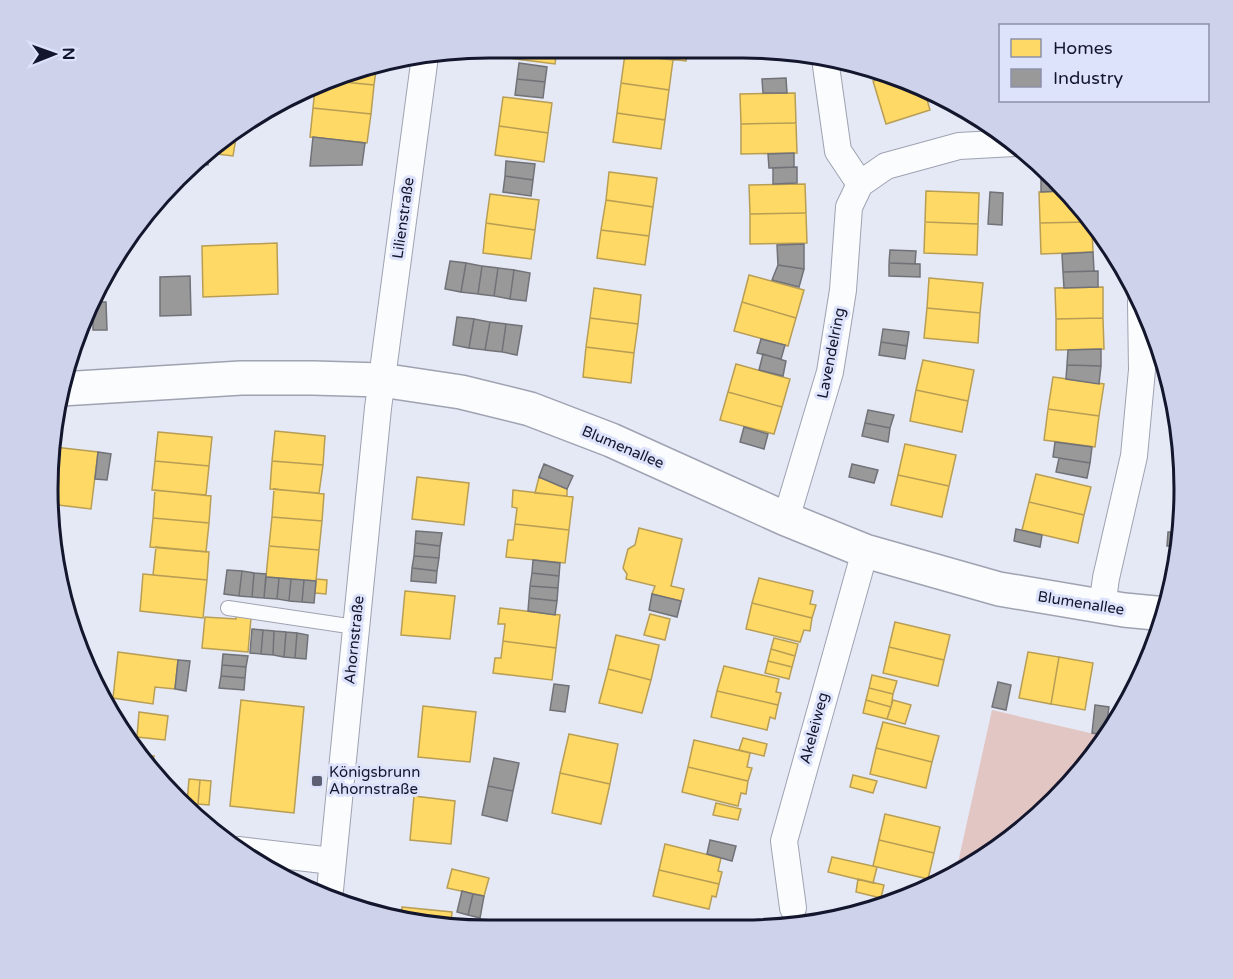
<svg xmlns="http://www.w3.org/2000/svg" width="1233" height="979" font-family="'Varela Round',sans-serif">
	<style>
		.green { fill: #e2c6c3 }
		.homes { fill: #ffd966; stroke: #b89e55; stroke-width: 1.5 }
		.industry { fill: #999; stroke: #717278; stroke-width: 1.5 }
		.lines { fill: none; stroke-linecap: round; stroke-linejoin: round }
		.service-casing { stroke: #9fa2b1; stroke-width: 16 }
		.minor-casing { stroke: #9fa2b1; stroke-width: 28 }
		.tertiary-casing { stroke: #9fa2b1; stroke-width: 36 }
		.service { stroke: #fbfcfe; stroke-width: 14 }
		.minor { stroke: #fbfcfe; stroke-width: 26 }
		.tertiary { stroke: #fbfcfe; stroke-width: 33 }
		.poi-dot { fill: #5c6072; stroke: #dee3fc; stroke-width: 2 }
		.labels { text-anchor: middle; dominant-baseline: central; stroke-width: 6; stroke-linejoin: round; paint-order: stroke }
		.street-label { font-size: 15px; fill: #13162c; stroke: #dee3fc }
		.poi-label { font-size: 15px; fill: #13162c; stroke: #dee3fc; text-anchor: start }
		.rim { fill: none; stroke: #13162c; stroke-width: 3 }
	</style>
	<rect width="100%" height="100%" fill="#e5e8f5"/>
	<path class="green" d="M992,710L1107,737L1094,759L1034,822L964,872L955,876Z"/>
	<path class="homes" d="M509,48H557L555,64L508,58Z
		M672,49H688L686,61L670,59Z
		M625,54L673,60L669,90L621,83Z
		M377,63L374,85L333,81L376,63Z
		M893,75L924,89L930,110L886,124L873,81Z
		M333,81L374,85L371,114L313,108L315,88Z
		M621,83L669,90L665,120L617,113Z
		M795,93L796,123L741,124L740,94Z
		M503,97L552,103L548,133L499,126Z
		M313,108L371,114L367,143L310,137Z
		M617,113L665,120L661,149L613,142Z
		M796,123L797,153L741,154V124Z
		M499,126L548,133L544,162L495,155Z
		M237,132L233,156L209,153Z
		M609,172L657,178L653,207L606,200Z
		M805,184L806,213L750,214L749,185Z
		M926,191L979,193L978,224L925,222Z
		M1062,191L1087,222L1040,223L1039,192Z
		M490,194L539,200L535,230L486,223Z
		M606,200L653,207L649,236L601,230Z
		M806,213L807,243L750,244V214Z
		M925,222L978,224L977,255L924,253Z
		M1087,222L1092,228L1093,252L1041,254L1040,223Z
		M486,223L535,230L531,259L483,253Z
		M601,230L649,236L645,265L597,258Z
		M277,243L278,294L203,297L202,246Z
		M749,275L804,290L796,318L742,302Z
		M929,278L983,283L980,313L927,308Z
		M1103,287V318L1056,319L1055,288Z
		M594,288L641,295L638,324L590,318Z
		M742,302L796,318L788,346L734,331Z
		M927,308L980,313L978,343L924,338Z
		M590,318L638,324L634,353L586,347Z
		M1103,318L1104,349L1056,350V319Z
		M586,347L634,353L631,383L583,377Z
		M923,360L974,370L968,401L916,390Z
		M736,364L790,379L782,407L728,392Z
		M1053,377L1104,384L1099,416L1048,409Z
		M916,390L968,401L962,432L910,421Z
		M728,392L782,407L774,434L720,420Z
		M1048,409L1099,416L1095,447L1044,440Z
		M275,431L325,436L323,465L272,461Z
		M158,432L212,437L209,466L155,461Z
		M905,444L956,455L949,486L898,475Z
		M54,447L98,452L91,509L50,504L48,489Z
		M155,461L209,466L206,495L152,490Z
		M272,461L323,465L319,493L270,489Z
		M1036,474L1091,487L1084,515L1029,502Z
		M898,475L949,486L942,517L891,505Z
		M417,477L469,483L464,525L412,519Z
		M539,477L567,489V496L535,493Z
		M274,489L324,494L322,521L272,517Z
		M155,490L211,496L209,523L153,518Z
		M513,490L573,497L569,530L515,524L517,508L512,507Z
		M1029,502L1084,515L1078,543L1022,530Z
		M272,517L322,521L319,550L269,546Z
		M153,518L209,523L206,552L150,547Z
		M515,524L569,530L565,563L506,557L508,540H513Z
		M639,528L682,539L671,586L684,589L681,601L652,594L655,586L626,579L627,574L623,568L628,549L635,545Z
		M269,546L319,550L316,581L266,577Z
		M156,547L209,552L207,580L153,575Z
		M143,574L207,580L203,618L140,611Z
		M759,578L813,591L810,604L816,605L812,618L752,603Z
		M316,579L327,580L326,594L315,593Z
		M405,591L455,596L450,639L401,635Z
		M752,603L812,618L810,631L804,630L800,642L746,629Z
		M500,608L560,615L556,648L503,641L505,624H498Z
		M650,614L670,619L665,640L644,635Z
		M236,616L251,618L248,652L202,648L205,617L236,619Z
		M895,622L950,635L944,660L889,647Z
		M616,635L659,645L651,680L608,669Z
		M774,638L798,644L795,656L771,649Z
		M503,641L556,648L552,680L493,673L495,658H501Z
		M889,647L944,660L938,686L883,673Z
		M771,649L795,656L792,667L768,661Z
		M118,652L178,660L175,689L155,687L153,704L113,698Z
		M1028,652L1059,657L1051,704L1019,698Z
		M1059,657L1093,663L1085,710L1051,704Z
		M768,661L792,667L789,679L765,673Z
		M724,666L779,679L776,692L781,693L778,705L717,691Z
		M608,669L651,680L642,713L599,703Z
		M872,675L897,681L893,694L869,688Z
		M869,688L893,694L891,707L866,700Z
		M717,691L778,705L775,719L770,717L767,730L711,717Z
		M241,700L304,707L294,813L230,806Z
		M866,700L891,707L887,719L863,713Z
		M893,700L911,705L905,724L887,719Z
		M423,706L476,712L470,762L418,757Z
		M139,712L168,716L165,740L137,737Z
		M883,722L939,736L932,762L876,748Z
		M569,734L618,744L610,784L560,773Z
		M743,738L767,744L764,756L739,750Z
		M694,740L750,753L747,767L752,768L748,781L688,767Z
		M876,748L932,762L926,788L870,774Z
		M138,753L154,756L151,772Z
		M688,767L748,781L746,794L741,793L738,806L682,792Z
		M560,773L610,784L601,824L552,813Z
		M853,775L877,781L873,793L850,787Z
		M189,779L200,780L198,804L187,803Z
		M200,780L211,781L209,805L198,804Z
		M414,796L455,801L451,844L410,840Z
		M716,803L741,809L738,820L713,815Z
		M885,814L940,827L934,853L879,840Z
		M879,840L934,853L928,879L873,866Z
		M665,844L721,858L718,871L722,872L719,884L659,870Z
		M832,857L877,867L873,883L828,872Z
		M452,869L489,878L484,896L447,888Z
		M659,870L719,884L716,897L712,896L709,909L653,896Z
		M858,879L884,885L881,898L856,892Z
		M402,907L452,912L451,924L401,922Z"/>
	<path class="industry" d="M519,63L547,67L545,82L517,79Z
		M786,78L787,93H763L762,79Z
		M517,79L545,82L543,98L515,95Z
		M313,137L365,143L362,165L310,166Z
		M209,153L208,165L196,163Z
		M794,153V167L769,168L768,154Z
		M506,161L535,164L533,180L505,176Z
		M797,167V183L773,184V168Z
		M505,176L533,180L531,196L503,192Z
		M1041,179H1052L1062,191L1041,192Z
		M990,192L1003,193L1002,225L988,224Z
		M804,244V269L778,265L777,245Z
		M890,250L916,251L915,264L889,263Z
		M1093,252L1094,271L1063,272L1062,254Z
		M450,261L466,263L461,292L445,289Z
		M466,263L482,266L478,294L461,292Z
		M889,263L920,264V277L889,276Z
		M778,265L804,269L799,287L772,280Z
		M482,266L498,268L494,296L478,294Z
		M498,268L514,270L510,299L494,296Z
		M514,270L530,273L526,301L510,299Z
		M1098,271V287L1064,288L1063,272Z
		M190,276L191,315L160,316V277Z
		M93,302H106L107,330H93Z
		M457,317L474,319L469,348L453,345Z
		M474,319L490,322L485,350L469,348Z
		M490,322L506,324L502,352L485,350Z
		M506,324L522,326L517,355L502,352Z
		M883,329L909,332L907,346L881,342Z
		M761,339L785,345L781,359L757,353Z
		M881,342L907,346L905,359L879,355Z
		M1101,349V366L1067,365L1068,350Z
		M763,354L786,361L783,376L759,370Z
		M1067,365L1101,366L1099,384L1066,379Z
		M868,410L894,415L890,428L865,423Z
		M865,423L890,428L888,442L862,436Z
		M744,427L768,434L764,449L740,442Z
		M1055,442L1092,447L1090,463L1053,457Z
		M98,452L111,454L107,480L95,479Z
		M1059,458L1090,463L1087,478L1056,472Z
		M544,464L573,476L567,489L539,477Z
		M852,464L878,470L874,483L849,477Z
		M1178,472H1183V485H1178Z
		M1178,485H1183V499L1177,498Z
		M1016,529L1042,535L1040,547L1014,541Z
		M416,531L442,533L440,546L415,543Z
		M1168,532L1182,533L1179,546H1167Z
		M415,543L440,546L439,558L414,556Z
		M414,556L439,558L437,571L412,568Z
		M533,560L560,563L559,576L532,573Z
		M412,568L437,571L436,583L411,581Z
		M227,570L242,571L239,596L224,594Z
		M242,571L254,573L252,597L239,596Z
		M254,573L266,574L264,598L252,597Z
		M532,573L559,576L558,588L530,586Z
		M266,577L279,578L277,599L264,598Z
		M279,578L291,579L289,601L277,599Z
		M291,579L304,580L302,602L289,601Z
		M304,580L316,581L314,603L302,602Z
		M530,586L558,588L557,601L529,598Z
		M652,594L681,601L677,617L649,610Z
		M529,598L557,601L555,615L528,611Z
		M252,629L263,630L261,654L250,653Z
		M263,630L274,631L273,655L261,654Z
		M274,631L286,632L284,657L273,655Z
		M286,632L297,633L295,658L284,657Z
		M297,633L308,635L306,659L295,658Z
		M223,654L248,656L246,667L222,665Z
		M178,660L190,661L186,691L175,689Z
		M222,665L246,667L245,678L221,676Z
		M1132,674H1143L1131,698Z
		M221,676L245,678L244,690L219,688Z
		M998,682L1011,685L1006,710L992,707Z
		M554,684L569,686L565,712L550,710Z
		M1095,705L1109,707L1105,735L1092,733Z
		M494,758L519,763L513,791L488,786Z
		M488,786L513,791L507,821L482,815Z
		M710,840L736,846L732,861L707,854Z
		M462,891L473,894L468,915L457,912Z
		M473,894L484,896L480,918L468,915Z"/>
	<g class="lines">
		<g class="service-casing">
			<path id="service" d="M228,608L355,627"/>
		</g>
		<g class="minor-casing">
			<path id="minor" d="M826,66L838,151L860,184
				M786,519L830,372L843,290L849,207L860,184L886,166L959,146L1014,143
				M1102,607L1106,578L1134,456L1142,370L1141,302
				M238,850L332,861
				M329,900L378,408L425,56
				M793,908L784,841L865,551"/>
		</g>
		<g class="tertiary-casing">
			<path id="tertiary" d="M61,389L241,378H313L381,380L461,392L530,409L611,440L786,519L865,551L999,589L1124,610L1166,614"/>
		</g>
		<use href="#service" class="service"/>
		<use href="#minor" class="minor"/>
		<use href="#tertiary" class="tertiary"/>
	</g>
	<rect class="poi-dot" x="311" y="775" width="12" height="12" rx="3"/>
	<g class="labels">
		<g class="street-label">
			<text transform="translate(403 218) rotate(-82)">Lilienstraße</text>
			<text transform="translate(831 353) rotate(-79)">Lavendelring</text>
			<text transform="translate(623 447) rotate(23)">Blumenallee</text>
			<text transform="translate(1081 603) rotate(9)">Blumenallee</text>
			<text transform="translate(354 640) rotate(-84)">Ahornstraße</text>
			<text transform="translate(814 728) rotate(-75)">Akeleiweg</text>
		</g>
		<g class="poi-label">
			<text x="329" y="772">Königsbrunn<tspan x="329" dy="17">Ahornstraße</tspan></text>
		</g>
	</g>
	<path d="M0 0H1233V979H0ZM489 58H743A431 431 0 0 1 1174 489V489A431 431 0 0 1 743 920H489A431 431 0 0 1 58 489V489A431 431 0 0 1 489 58Z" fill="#ced3eb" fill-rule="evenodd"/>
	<path class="rim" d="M489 58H743A431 431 0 0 1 1174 489V489A431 431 0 0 1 743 920H489A431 431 0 0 1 58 489V489A431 431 0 0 1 489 58Z"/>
	<rect x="999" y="24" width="210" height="78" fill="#dee3fc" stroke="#8d91a9" stroke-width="1.5"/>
	<rect x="1011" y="39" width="30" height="18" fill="#ffd966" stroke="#8d91a9" stroke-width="1.5"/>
	<text x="1053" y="54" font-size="18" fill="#13162c">Homes</text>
	<rect x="1011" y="69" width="30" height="18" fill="#999999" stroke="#8d91a9" stroke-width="1.5"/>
	<text x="1053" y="84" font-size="18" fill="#13162c">Industry</text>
	<g transform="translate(54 54) rotate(89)" stroke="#dee3fc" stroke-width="4.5" paint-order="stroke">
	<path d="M0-4.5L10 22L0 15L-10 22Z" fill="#13162c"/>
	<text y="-9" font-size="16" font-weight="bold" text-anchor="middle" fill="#13162c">N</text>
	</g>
</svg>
